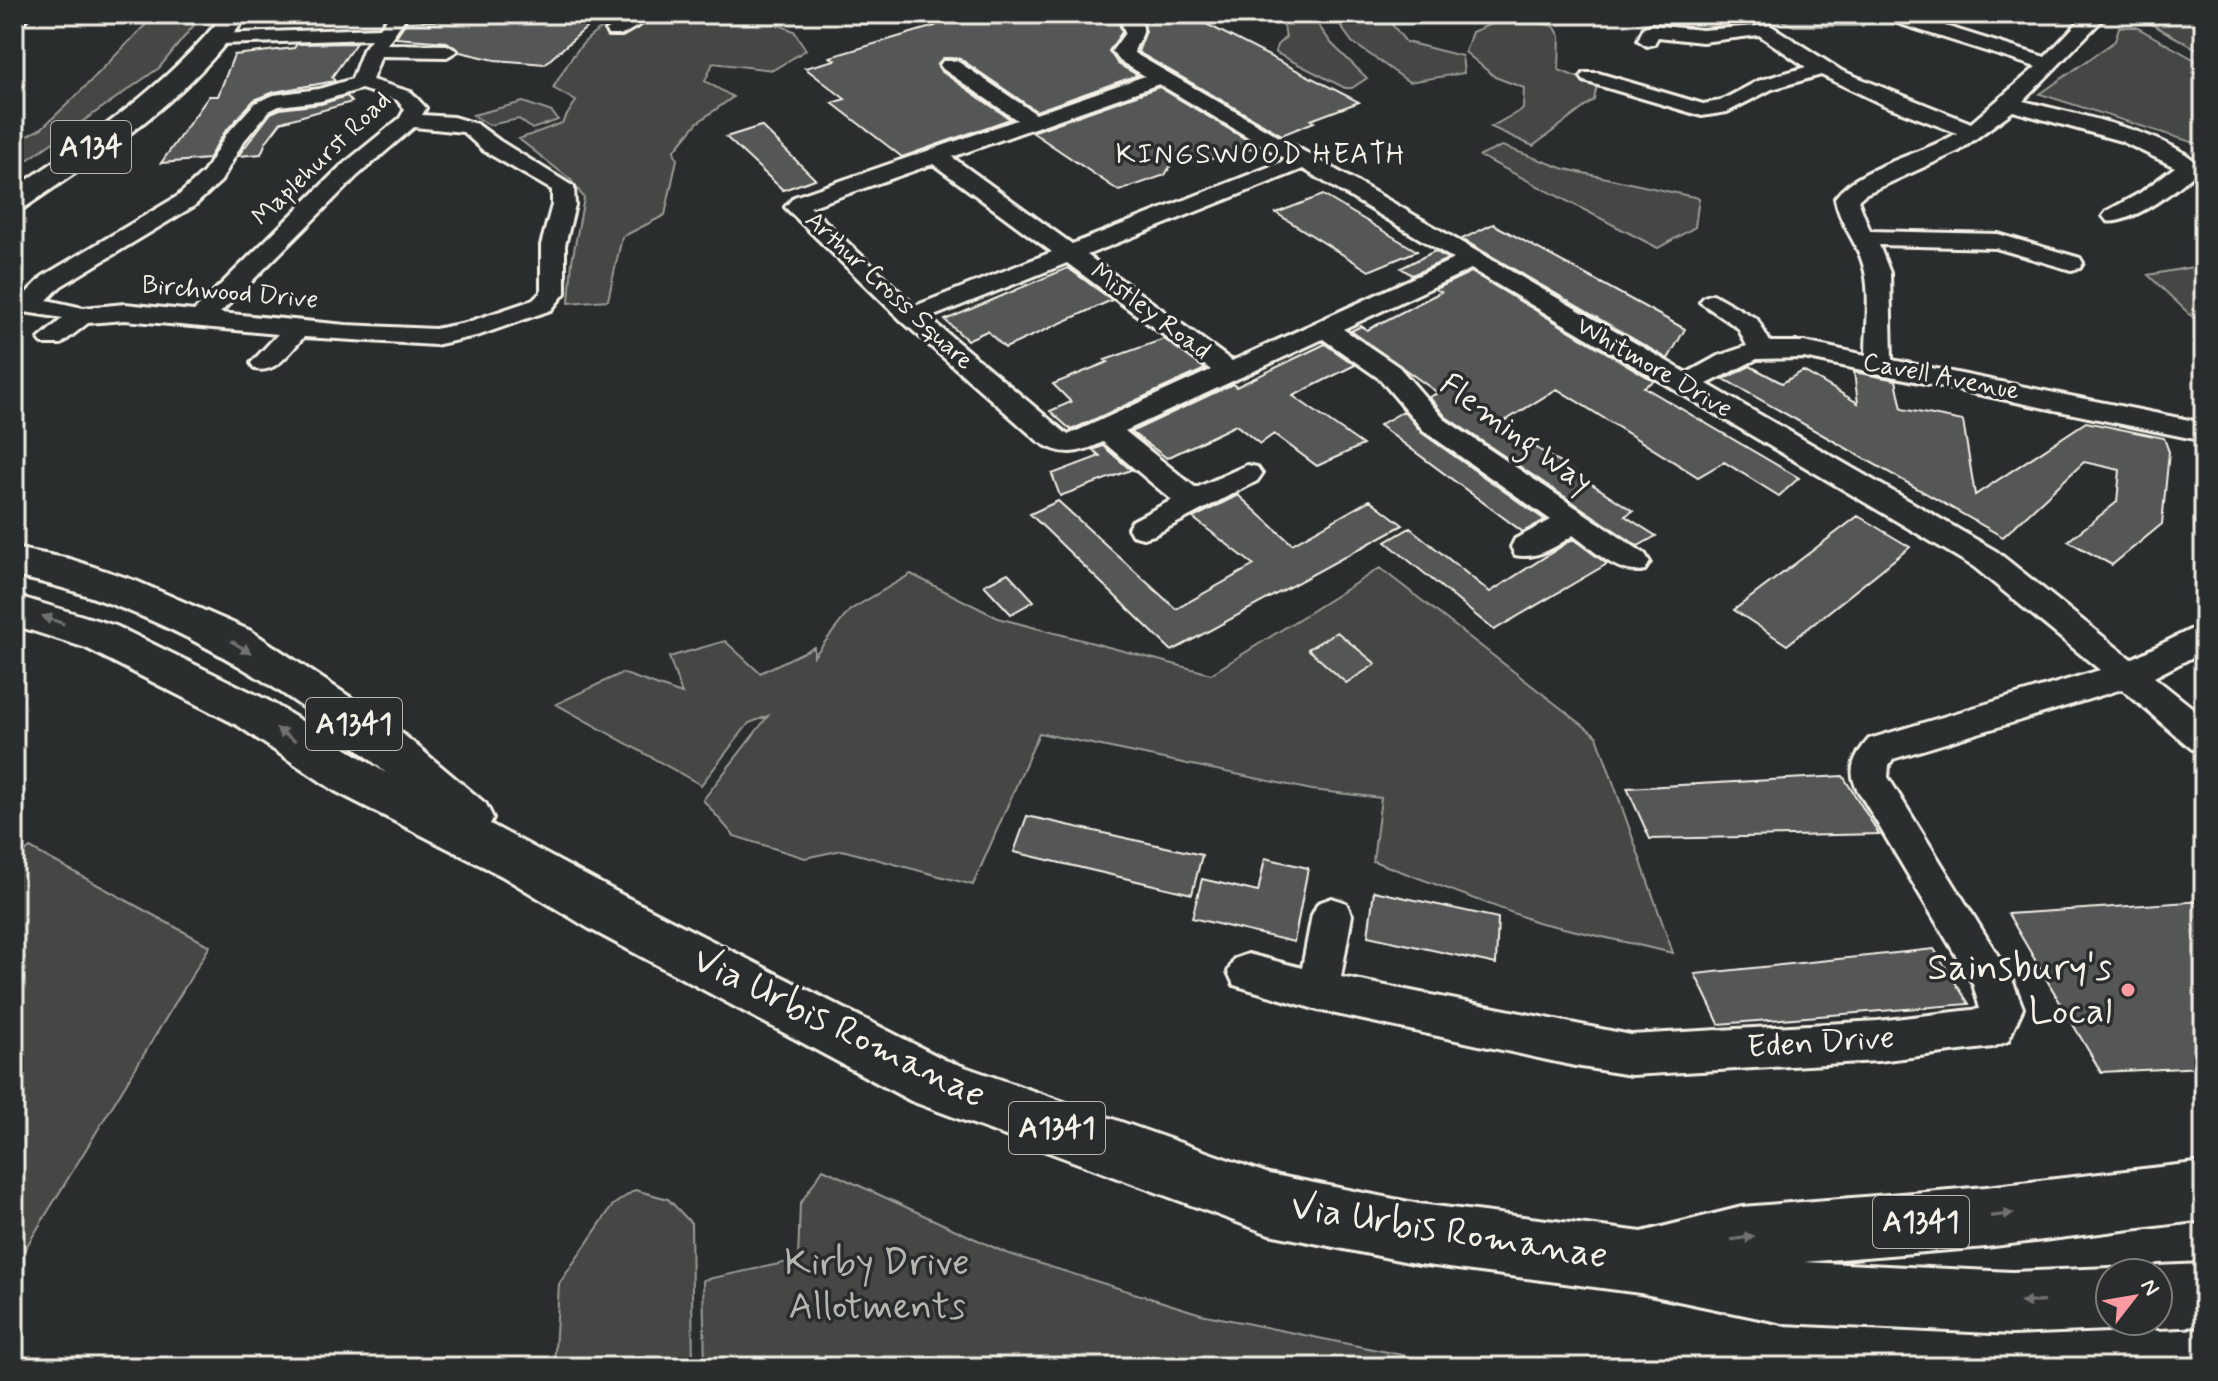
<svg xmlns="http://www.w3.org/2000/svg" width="2218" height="1381" font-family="Mynerve,sans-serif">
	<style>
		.green { fill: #444645; stroke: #9c9c96; stroke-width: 2 }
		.building { fill: #555756; stroke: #f4f1e8; stroke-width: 2 }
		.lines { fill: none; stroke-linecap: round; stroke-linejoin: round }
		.minor-casing { stroke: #f4f1e8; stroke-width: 6 }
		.major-casing { stroke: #f4f1e8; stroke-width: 6 }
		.minor { fill: #2a2d2e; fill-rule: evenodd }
		.major { fill: #2a2d2e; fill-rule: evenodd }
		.oneway { fill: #71726f }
		.poi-dot { fill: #ff9aa2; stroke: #2a2d2e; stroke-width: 3 }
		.labels { text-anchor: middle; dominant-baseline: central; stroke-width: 7; stroke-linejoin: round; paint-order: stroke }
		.far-street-label { font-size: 26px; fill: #f4f1e8; stroke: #2a2d2e }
		.far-neighbourhood-label { font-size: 28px; letter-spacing: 2px; fill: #f4f1e8; stroke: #2a2d2e }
		.shield { fill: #2a2d2e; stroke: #b7b6b0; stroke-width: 2 }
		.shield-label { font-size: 30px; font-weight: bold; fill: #f4f1e8 }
		.street-label { font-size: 32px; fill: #f4f1e8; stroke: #2a2d2e }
		.near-poi-label { font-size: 38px; fill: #f4f1e8; stroke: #2a2d2e; text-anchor: end }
		.near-street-label { font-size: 38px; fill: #f4f1e8; stroke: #2a2d2e }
		.near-park-label { font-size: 38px; fill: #b6b5af; stroke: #2a2d2e }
	</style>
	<rect width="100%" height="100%" fill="#2a2d2e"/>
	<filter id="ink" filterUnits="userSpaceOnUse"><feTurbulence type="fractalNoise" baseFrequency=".0125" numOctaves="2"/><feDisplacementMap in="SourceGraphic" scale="16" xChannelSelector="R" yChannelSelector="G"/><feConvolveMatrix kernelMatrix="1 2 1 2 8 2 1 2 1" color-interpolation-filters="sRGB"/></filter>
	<g filter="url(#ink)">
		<path class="green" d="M156,14H203L159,68L23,163L14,164V143L42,128L74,98Z
			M642,14H802L777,24L794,31L806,50L773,70L713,63L705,81L733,97L697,123L674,151L677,159L665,215L622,237L608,300L569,303L572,261L584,198L571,180L519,139L562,123L576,101L553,88C580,43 588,27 642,14Z
			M1224,14L1311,15L1332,44L1367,78L1352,88H1345L1278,54L1275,52L1277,45L1286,37L1283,23L1293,20L1247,26L1227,22Z
			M1332,14H1384L1406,42L1462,56L1464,73L1409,82L1352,42Z
			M1652,14H1866L1863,26H1794L1769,15L1690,31L1651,17Z
			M2133,14H2204V53Z
			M1508,17L1554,26L1560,36L1559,70L1597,85L1594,100L1533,146L1491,127L1523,109L1524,88L1495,77L1465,52L1472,32Z
			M2119,27H2136L2204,65V146L2040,94L2115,41Z
			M523,102L552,112L558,120L532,129L519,119L489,125L473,115Z
			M1502,146L1565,169L1699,198L1695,227L1658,248L1480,156Z
			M2204,265V332L2199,323L2148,275Z
			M1380,568L1597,736L1673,953L1537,922L1373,861L1381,798L1312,790L1039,733L973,885L842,850L805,858L734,836L703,800L768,716L749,723L701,785L556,704L622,673L682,694L669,657L725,641L760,673L814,647V656L850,610L911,574L998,618L1211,674Z
			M30,848L210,946L14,1267V862Z
			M823,1169L1006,1253L1201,1314L1461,1367H705L703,1280L798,1260L800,1204Z
			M635,1190L668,1199L691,1223L693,1367H554L559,1284L613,1205Z"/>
		<path class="building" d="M466,14L501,16L602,14L545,64L495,60L460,52L447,42L395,38L406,22L457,20Z
			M915,14H1116L1122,32L1109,51L1118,64L1138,75L1036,111L959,58H943L937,65L941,71L1010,119L902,157L832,103L845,99L805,68L835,60L830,57L935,26Z
			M1140,14H1187L1359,102L1311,120L1314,122L1282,135L1138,52L1146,31Z
			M356,43L332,77L335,81L274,92L254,100L224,133L208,159L161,163L209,96H218L234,55L294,48L297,44Z
			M1159,87L1257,146L1222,160L1217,157L1198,164L1179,152L1165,175L1119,191L1032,132Z
			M347,96L352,102L281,122L266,142L261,154L238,156L271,113L280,109L321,104Z
			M761,126L815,179L783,190L726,137Z
			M1323,195L1417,251L1369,271L1276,213Z
			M1493,224L1685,329L1668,359L1462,239Z
			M1435,251L1448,259L1412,275L1401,268Z
			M1068,268L1112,300L1005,348L987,331L967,340L945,320Z
			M1471,272L1654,381L1644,387L1799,478L1779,496L1724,462L1698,477L1557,389L1500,424L1633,511L1625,516L1656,536L1638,546L1446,417L1429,397L1438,393L1351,331L1361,326L1367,330L1441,292L1435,289Z
			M1164,339L1205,369L1071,430L1050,411L1071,402L1053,384L1108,362L1105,360Z
			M1325,344L1355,365L1293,396L1363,445L1317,466L1274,434L1260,444L1236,425L1167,458L1131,432L1233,384L1236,387Z
			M1750,366L1782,383L1803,371L1858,403L1854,372L1896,380L1902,409L1963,421L1975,495L2086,422L2164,438L2169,452L2162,524L2112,565L2068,541L2117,502L2120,470L2084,462L2003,537L1724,379Z
			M1404,411L1422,433L1545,520L1523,532L1379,425Z
			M1103,446L1131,470L1060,496L1052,474L1100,456L1093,450Z
			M1238,495L1292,544L1370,500L1403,525L1172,651L1030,514L1058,501L1176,609L1254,565L1193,518Z
			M1858,516L1910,547L1787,645L1734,610Z
			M1410,528L1490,592L1573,539L1607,564L1494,630L1386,542Z
			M1008,573L1034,601L1011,614L984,585Z
			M1337,632L1376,664L1346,683L1308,649Z
			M1843,776L1879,834L1650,839L1627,788Z
			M1027,816L1202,855L1192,894L1014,852Z
			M1265,858L1308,868L1294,942L1192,918L1202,879L1258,892Z
			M1374,891L1498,918L1496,964L1368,936Z
			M2204,901V1067L2101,1072L2008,914Z
			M1934,949L1969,1004L1719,1024L1695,974Z"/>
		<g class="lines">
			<g class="minor-casing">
				<path id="minor" d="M14,14H30L21,26L14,28Z
					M390,14H408L387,44L447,45L457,51L447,57L381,56L372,80L411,92L426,108L422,115L453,117L477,124L500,141L574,187L575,205L565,245V293L551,310L480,335L435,345L304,337C290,351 277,374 255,369L251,363L278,334L125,320L88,323L61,344H43L39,339L63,318L18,311L14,306L43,276L178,196L204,172L226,135L255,103L274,95L319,89L352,79L363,50L371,39L220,44L211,38L213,34L380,28ZM361,89L397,100L405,109L400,118L341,166L194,311L125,304L83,308L47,300L61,286L194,206L221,181L243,142L269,111L279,106L321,101ZM414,127L463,132L484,151L552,190V205L541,245V292L533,300L465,323L435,329L346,325L220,313L357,176Z
					M635,14H659L622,35H608L606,31Z
					M1119,14H1137C1151,36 1137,36 1134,53L1687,373L1718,356L1747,346L1738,328L1700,302L1704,297L1713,294L1757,319L1770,342H1804L1866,355C1866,325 1872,289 1862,261C1855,239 1839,222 1835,198C1858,166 1922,155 1957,133L1884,105L1821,75L1772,89L1727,112L1702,116L1584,81L1581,77L1584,73H1598L1703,104L1720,101L1758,81L1806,67L1759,35L1702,42L1658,37L1654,44L1647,46L1638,40L1644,27L1651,25L1702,30L1770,25L1842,71L1971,123L2036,67L1881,18L1879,14H1907L2045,57L2086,14H2100L2102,18L2100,22L2023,101C2066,112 2174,133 2200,167C2186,185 2129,226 2107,221L2103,216L2107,211L2140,193L2175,167L2121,141L2013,111L1959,151L1865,194L1858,200L1870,231L1998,234L2080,258L2083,263L2080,268L2071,270L1996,248L1879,245L1890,273L1892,360L2204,423V441L1804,358L1757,359L1707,384L1996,551L2131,659L2204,623V651L2154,677L2204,717V753L2192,749L2122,689L1893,759L1889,765L1888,777L2011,977L2023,1008L2008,1041L1993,1047L1878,1061L1631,1075L1575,1066L1318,1010L1234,985L1228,972L1234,959L1248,954L1302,968L1312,915L1318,903L1332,898L1346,903L1352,915L1341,977L1631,1035L1878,1021L1980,1009L1973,984L1857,789C1847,769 1855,755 1869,739L2100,670L1974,567L1471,269L1343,329L1399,367L1444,419L1645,554L1650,562L1645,570C1619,577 1593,549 1573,535C1556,547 1536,560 1515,555L1511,547L1515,539L1551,520L1424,431L1380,379L1323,339L1125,431L1196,488L1247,465L1257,467L1262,474L1257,481L1154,535L1143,538L1132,535L1128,528L1132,521L1172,500L1103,442C1078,454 1062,457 1038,441L902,321L785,207L794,197L1017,120L943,69L940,65L943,61H957L1036,114L1145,76L1120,61L1112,51L1125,33ZM1159,84L1287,160L1072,244L952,157ZM933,164L1052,252L915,306L810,207ZM1303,169L1454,259L1232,361L1087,255ZM1067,263L1211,370L1068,435L929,318Z"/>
			</g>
			<g class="major-casing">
				<path id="major" d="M224,14H248C191,97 106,152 24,208L14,211V189C90,138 166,87 224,14Z
					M14,548L70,559L136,581L251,631L392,725L486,804L493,818L490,824L624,896L945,1060L1269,1174L1419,1204L1642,1232L1742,1207L1986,1187L2204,1162V1220L1986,1247L1804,1262L2012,1272L2110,1268L2122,1273H2110V1321H2132L2110,1330L2012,1334L1783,1323L1640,1293L1419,1264L1269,1234L911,1101L588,928L502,876L335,791L237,725L86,648L14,625V595L116,626L269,701L386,773C283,682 149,603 14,576Z
					M2204,1264V1326L2158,1328L2141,1321H2158V1273H2141L2158,1266Z"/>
			</g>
			<use href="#minor" class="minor"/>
			<use href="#major" class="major"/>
		</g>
		<defs><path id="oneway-solid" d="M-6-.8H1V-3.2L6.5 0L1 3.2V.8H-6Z" transform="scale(2)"/></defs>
		<g class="oneway">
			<use href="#oneway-solid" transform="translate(53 620) rotate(-160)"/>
			<use href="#oneway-solid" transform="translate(241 647) rotate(32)"/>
			<use href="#oneway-solid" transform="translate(286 735) rotate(-146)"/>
			<use href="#oneway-solid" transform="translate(2002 1215) rotate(-7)"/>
			<use href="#oneway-solid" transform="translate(1743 1238) rotate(-9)"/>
			<use href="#oneway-solid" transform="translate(2032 1302) rotate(178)"/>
		</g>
	</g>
	<circle class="poi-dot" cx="2128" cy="990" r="8"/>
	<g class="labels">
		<g class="far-street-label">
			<text transform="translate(322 159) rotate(-44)">Maplehurst Road</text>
			<text transform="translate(889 291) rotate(43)">Arthur Cross Square</text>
			<text transform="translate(230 293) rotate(5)">Birchwood Drive</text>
			<text transform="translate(1150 312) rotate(37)">Mistley Road</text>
			<text transform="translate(1654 368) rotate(30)">Whitmore Drive</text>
			<text transform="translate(1941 377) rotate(11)">Cavell Avenue</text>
		</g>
		<g class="far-neighbourhood-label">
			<text x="1261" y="155">KINGSWOOD HEATH</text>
		</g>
		<g class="shield">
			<rect x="51" y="121" width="80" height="52" rx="6"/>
			<rect x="306" y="698" width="96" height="52" rx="6"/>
			<rect x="1009" y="1102" width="96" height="52" rx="6"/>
			<rect x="1873" y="1196" width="96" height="52" rx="6"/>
		</g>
		<g class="shield-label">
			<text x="91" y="147">A134</text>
			<text x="354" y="724">A1341</text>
			<text x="1057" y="1128">A1341</text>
			<text x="1921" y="1222">A1341</text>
		</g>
		<g class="street-label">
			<text transform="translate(1516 434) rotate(36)">Fleming Way</text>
			<text transform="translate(1821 1043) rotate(-4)">Eden Drive</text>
		</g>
		<g class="near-poi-label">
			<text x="2112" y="968">Sainsbury's<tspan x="2112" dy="44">Local</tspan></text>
		</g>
		<g class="near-street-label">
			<text transform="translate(839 1028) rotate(26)">Via Urbis Romanae</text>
			<text transform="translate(1449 1232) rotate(9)">Via Urbis Romanae</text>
		</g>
		<g class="near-park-label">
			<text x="877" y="1263">Kirby Drive<tspan x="877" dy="44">Allotments</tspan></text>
		</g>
	</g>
	<rect width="2218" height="1381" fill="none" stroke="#2a2d2e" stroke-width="48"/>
	<rect x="24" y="24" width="2170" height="1333" fill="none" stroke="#f4f1e8" stroke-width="3" filter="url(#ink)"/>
	<g transform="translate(2134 1297) rotate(59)"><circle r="38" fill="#2a2d2e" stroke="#7b7b78" stroke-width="2"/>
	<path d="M0-6L14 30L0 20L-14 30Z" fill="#ff9aa2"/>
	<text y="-12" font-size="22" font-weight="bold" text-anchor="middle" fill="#f4f1e8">N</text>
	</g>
</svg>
